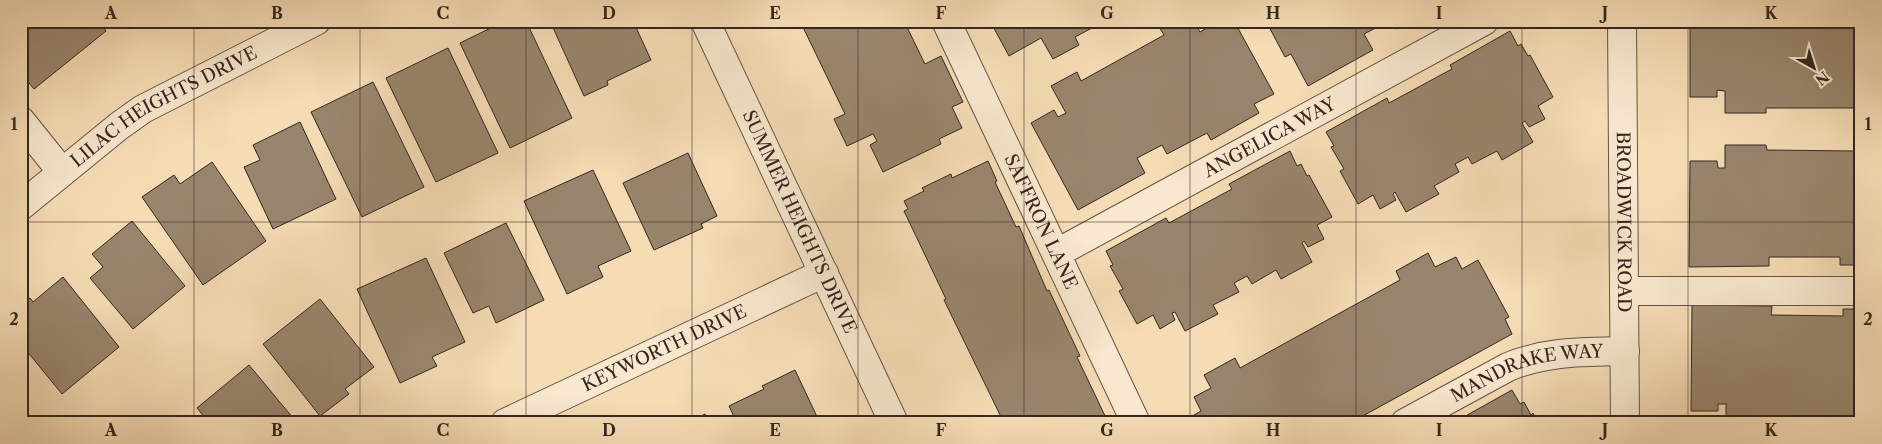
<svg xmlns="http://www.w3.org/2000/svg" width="1882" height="444" font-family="'Libre Caslon Text',serif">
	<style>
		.building { fill: #99856d; stroke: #352620 }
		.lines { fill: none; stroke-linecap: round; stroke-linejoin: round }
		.minor-casing { stroke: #655445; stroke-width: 30 }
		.minor { stroke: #f8e8cf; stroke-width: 28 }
		.grid { fill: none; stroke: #352620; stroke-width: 1; stroke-opacity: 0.55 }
		.labels { text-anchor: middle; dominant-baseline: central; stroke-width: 4.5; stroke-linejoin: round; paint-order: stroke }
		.street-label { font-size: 18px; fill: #352620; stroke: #f8e8cf }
		.neatline { fill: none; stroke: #352620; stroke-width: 2 }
		.grid-label { font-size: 16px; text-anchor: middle; font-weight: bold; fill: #352620 }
	</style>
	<rect width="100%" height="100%" fill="#f5dcb5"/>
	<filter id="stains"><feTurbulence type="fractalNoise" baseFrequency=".004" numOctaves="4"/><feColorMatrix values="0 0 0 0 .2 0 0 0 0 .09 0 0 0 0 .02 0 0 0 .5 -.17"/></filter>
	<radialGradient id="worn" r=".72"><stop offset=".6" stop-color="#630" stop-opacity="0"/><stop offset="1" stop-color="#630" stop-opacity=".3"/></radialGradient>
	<path class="building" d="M21,21H98L106,31L34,89L21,73Z
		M505,21H526L572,118L510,148L460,43Z
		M550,21H633L651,60L607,81L608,85L584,96Z
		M800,21H904L925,64L941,56L963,102L952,107L962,128L939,139L941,144L883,172L870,145L877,141L873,134L847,146L834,119L845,114Z
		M990,21H1105L1075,37L1079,45L1053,59L1041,38L1009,56Z
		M1170,21H1194L1200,32L1219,21H1234L1274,94L1254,104L1259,113L1211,140L1207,133L1167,154L1162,145L1137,158L1145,173L1078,210L1031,123L1054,110L1058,117L1066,113L1051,86L1077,72L1081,81L1164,35L1159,27Z
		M1266,21H1389L1364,34L1373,50L1308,86L1291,54L1285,57Z
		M1392,21H1412L1396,29Z
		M1690,21H1861V113H1854L1855,108H1766V113H1725V91L1717,90V97H1690Z
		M1510,31L1518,46L1521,44L1528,56L1530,55L1553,97L1538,106L1545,119L1529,127L1525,121L1522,123L1533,142L1502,160L1497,151L1472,164L1468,157L1455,164L1459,172L1434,186L1439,194L1406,212L1395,192L1393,194L1396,200L1380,209L1373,195L1358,204L1340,171L1344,169L1331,147L1334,146L1326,132L1387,98L1389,103L1452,69L1450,65Z
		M448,48L498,153L436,182L386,78Z
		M373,82L424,187L362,217L311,112Z
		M300,122L336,199L273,229L244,167L260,160L253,145Z
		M1725,145H1766L1767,150L1855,151V147H1861V265H1840V257H1769V266L1689,267L1690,161H1717L1718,168H1725Z
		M1290,151L1297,166L1301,164L1307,176L1309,175L1332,217L1317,225L1324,239L1308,247L1304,241L1302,243L1312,262L1281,279L1276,270L1252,284L1247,276L1234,283L1239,292L1213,305L1218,314L1185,331L1175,312L1172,313L1175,320L1160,329L1153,315L1137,324L1119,291L1123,289L1110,266L1113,265L1106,251L1166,218L1169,223L1232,189L1229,184Z
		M688,153L717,216L701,224L703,228L654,250L623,183Z
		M988,161L997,181L995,182L1016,227L1019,226L1047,291L1049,290L1080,356L1077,357L1106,418L1097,423H1004L944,300L946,299L904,211L908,209L904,201L924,191L922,188L951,174L952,178Z
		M212,162L266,241L203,285L142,197L174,175L180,184Z
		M593,170L631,251L598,266L603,277L567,294L524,201Z
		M132,221L185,286L133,329L90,278L103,267L92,254Z
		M506,223L544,300L496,323L489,306L473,313L444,253Z
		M1428,253L1435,267L1456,257L1462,269L1478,260L1509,317L1505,319L1512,334L1350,423H1189L1187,419L1201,411L1194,397L1211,388L1204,375L1235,358L1240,368L1400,280L1396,271Z
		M426,258L465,342L432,357L437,366L400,383L357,289Z
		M63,277L119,347L62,394L21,344V304L30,298L33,302Z
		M320,299L374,367L345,389L349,394L320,416L263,344Z
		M1692,305L1772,306L1771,315L1843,316V309H1861V423H1726V404H1718V411H1691Z
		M249,365L293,418L286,423H209L197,408Z
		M795,370L820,423H737L729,406L764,389L762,386Z
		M1512,390L1520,404L1524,402L1531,415L1533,413L1538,423H1453Z
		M705,414L709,423H687Z
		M186,417L191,423H178Z"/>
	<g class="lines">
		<g class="minor-casing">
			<g id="minor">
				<path id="s1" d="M705,21L894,423"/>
				<path id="s2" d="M946,21L1136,423"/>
				<path id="s3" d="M1622,21L1625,423"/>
				<path d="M21,121L62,172"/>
				<path id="s4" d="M21,206L119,126L143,109L316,21"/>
				<path id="s5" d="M1057,253L1484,21"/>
				<path d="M1624,291H1861"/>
				<path id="s6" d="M505,423L824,273"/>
				<path id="s7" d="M1405,423L1508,367C1546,351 1584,352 1625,351"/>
			</g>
		</g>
		<use href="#minor" class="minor"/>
	</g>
	<path class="grid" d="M194,21V423M360,21V423M526,21V423M692,21V423M858,21V423M1024,21V423M1190,21V423M1356,21V423M1522,21V423M1688,21V423M21,222H1861"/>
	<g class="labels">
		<g class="street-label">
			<text stroke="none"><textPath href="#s4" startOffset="175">LILAC HEIGHTS DRIVE</textPath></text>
			<text stroke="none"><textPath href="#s5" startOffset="242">ANGELICA WAY</textPath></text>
			<text stroke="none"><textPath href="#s1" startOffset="222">SUMMER HEIGHTS DRIVE</textPath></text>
			<text stroke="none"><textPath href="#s2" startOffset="222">SAFFRON LANE</textPath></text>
			<text stroke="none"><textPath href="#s3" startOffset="201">BROADWICK ROAD</textPath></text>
			<text stroke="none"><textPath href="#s6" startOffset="176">KEYWORTH DRIVE</textPath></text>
			<text stroke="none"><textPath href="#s7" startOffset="134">MANDRAKE WAY</textPath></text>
		</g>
	</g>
	<rect width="1882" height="444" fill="none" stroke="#f5dcb5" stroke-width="55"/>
	<g transform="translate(1814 68) rotate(141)" stroke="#f8e8cf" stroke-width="4" paint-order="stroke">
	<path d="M0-4L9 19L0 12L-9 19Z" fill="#352620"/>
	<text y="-8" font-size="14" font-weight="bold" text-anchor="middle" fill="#352620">N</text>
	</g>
	<rect x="28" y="28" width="1826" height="388" class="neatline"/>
	<g class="grid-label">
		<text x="111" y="19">A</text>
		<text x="277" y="19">B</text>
		<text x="443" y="19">C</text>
		<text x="609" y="19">D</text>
		<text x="775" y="19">E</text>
		<text x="941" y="19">F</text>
		<text x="1107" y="19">G</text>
		<text x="1273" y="19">H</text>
		<text x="1439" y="19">I</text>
		<text x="1605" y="19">J</text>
		<text x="1771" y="19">K</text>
		<text x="14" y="130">1</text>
		<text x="1868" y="130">1</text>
		<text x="14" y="325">2</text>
		<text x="1868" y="325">2</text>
		<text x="111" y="436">A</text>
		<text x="277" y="436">B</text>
		<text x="443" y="436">C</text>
		<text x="609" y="436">D</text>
		<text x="775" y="436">E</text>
		<text x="941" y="436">F</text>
		<text x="1107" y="436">G</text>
		<text x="1273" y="436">H</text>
		<text x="1439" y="436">I</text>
		<text x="1605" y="436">J</text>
		<text x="1771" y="436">K</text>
	</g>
	<rect width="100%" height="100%" filter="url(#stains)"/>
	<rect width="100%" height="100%" fill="url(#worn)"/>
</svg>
